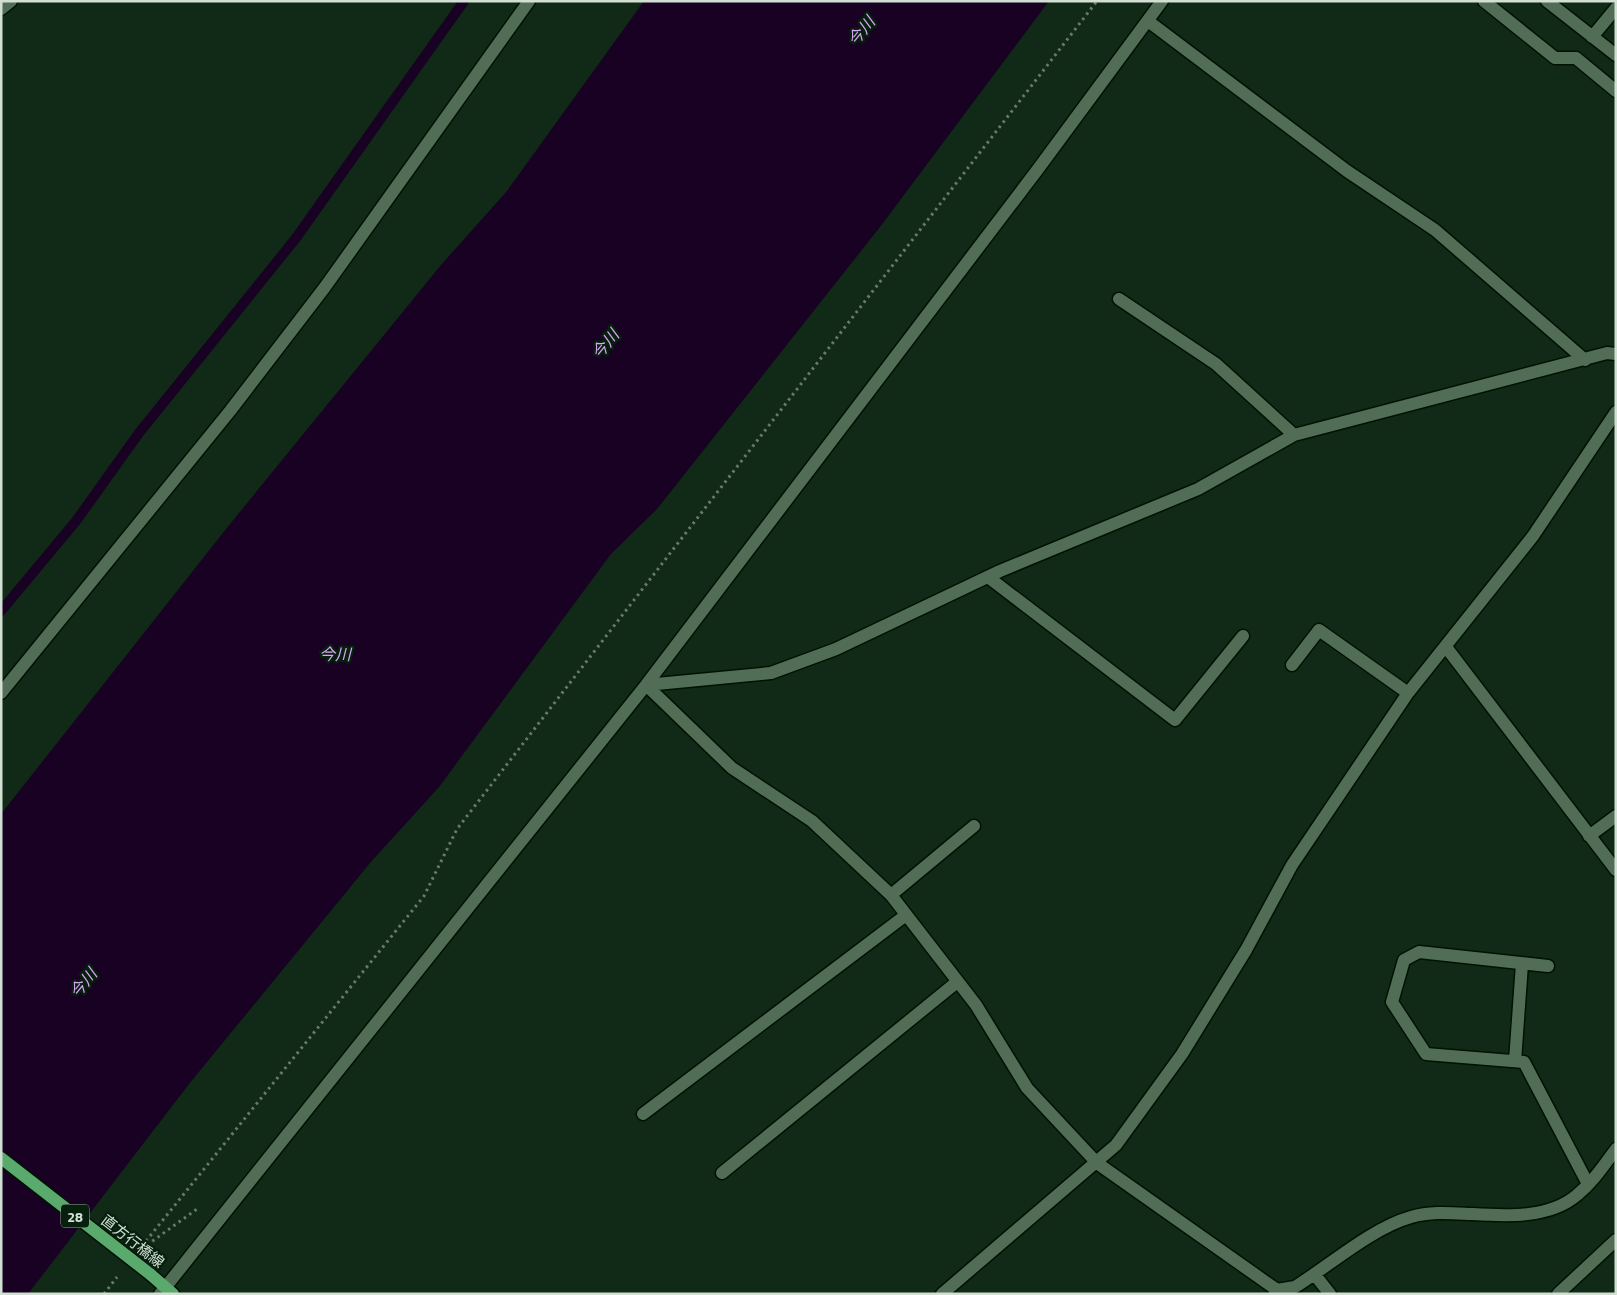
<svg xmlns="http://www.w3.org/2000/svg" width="1617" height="1295" font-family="'Titillium Web','Noto Sans JP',sans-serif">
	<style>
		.water { fill: #180123 }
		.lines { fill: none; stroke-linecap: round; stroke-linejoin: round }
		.stream { stroke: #180123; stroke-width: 10 }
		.minor-casing { stroke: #001203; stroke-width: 15 }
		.tertiary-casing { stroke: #001203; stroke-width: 15 }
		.primary-casing { stroke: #001203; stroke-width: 15 }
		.path { stroke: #677b6b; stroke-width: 3; stroke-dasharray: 2.5 4; stroke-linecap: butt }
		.minor { stroke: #526d56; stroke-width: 12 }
		.tertiary { stroke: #526d56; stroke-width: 12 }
		.primary { stroke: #5aa96d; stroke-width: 12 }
		.primary-bridge-casing { stroke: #001203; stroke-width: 15; stroke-linecap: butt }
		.primary-bridge { stroke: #5aa96d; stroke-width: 12 }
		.labels { text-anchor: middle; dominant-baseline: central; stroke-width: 5; stroke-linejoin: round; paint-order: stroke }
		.shield { fill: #07200e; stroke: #94a698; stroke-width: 1 }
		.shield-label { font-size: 14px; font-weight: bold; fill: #d1e0d3 }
		.street-label { font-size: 15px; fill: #d1e0d3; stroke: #07200e }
		.water-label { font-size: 16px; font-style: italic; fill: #dba5f7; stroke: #07200e }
	</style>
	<rect width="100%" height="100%" fill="#112a17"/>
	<path class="water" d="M644,1H1049L880,227L657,509L611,554L439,787L370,863L189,1084L28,1294H1V814L226,529L441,265L507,191Z"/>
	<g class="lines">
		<path class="stream" d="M1,611L76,521L139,433L296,238L464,1"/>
		<g class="minor-casing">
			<path id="minor" d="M1484,1L1555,58H1576L1616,91
				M1547,1L1616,55
				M1148,21L1347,171L1435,230L1585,360
				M1592,37L1616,8
				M1119,299L1216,364L1294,435
				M988,577L1175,720L1243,636
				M1446,647L1616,870
				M1292,665L1319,630L1408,693
				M646,685L771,673L836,649L1000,571L1198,489L1294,435L1607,353L1616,354
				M646,685L732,768L812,821L891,895L976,1005L1027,1088L1097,1163L1277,1290
				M1,693L230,411L325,287L529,1
				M1589,836L1616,816
				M891,895L974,826
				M1548,966L1419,952L1404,960L1392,1002L1426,1054L1524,1062L1588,1184
				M1515,1061L1522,964
				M643,1114L906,915
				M722,1173L957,982
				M1315,1275L1330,1294
				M160,1294L646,685L1038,169L1162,1
				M942,1294L1116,1145L1182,1054L1246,950L1292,865L1408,693L1533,536L1616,412
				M1274,1294L1277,1290L1295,1287C1330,1265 1372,1228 1411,1217C1431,1211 1451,1213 1471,1214C1505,1216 1549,1219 1577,1195C1593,1182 1604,1165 1616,1149
				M1558,1294L1616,1240"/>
		</g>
		<g class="tertiary-casing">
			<path id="tertiary" d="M1,9L11,1"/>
		</g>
		<g class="primary-casing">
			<path id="primary" d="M150,1274L173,1294"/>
		</g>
		<path class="path" d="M146,1241L424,896L457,829L1097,1
			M147,1245L197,1209
			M104,1294L117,1277"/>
		<use href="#minor" class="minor"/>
		<use href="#tertiary" class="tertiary"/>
		<use href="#primary" class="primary"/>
		<g class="primary-bridge-casing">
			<path id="primary-bridge" d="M1,1158L150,1274"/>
		</g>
		<use href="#primary-bridge" class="primary-bridge"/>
	</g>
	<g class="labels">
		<rect class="shield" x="61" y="1204.5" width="28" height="23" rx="4"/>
		<g class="shield-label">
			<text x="75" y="1216">28</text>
		</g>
		<g class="street-label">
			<text transform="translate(133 1241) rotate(38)">直方行橋線</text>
		</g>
		<g class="water-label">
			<text transform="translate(861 31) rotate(-51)">今川</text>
			<text transform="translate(605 344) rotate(-51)">今川</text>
			<text x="335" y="654">今川</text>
			<text transform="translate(83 983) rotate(-51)">今川</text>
		</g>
	</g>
	<rect width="1617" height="1295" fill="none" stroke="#d1e0d3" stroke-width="5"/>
</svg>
